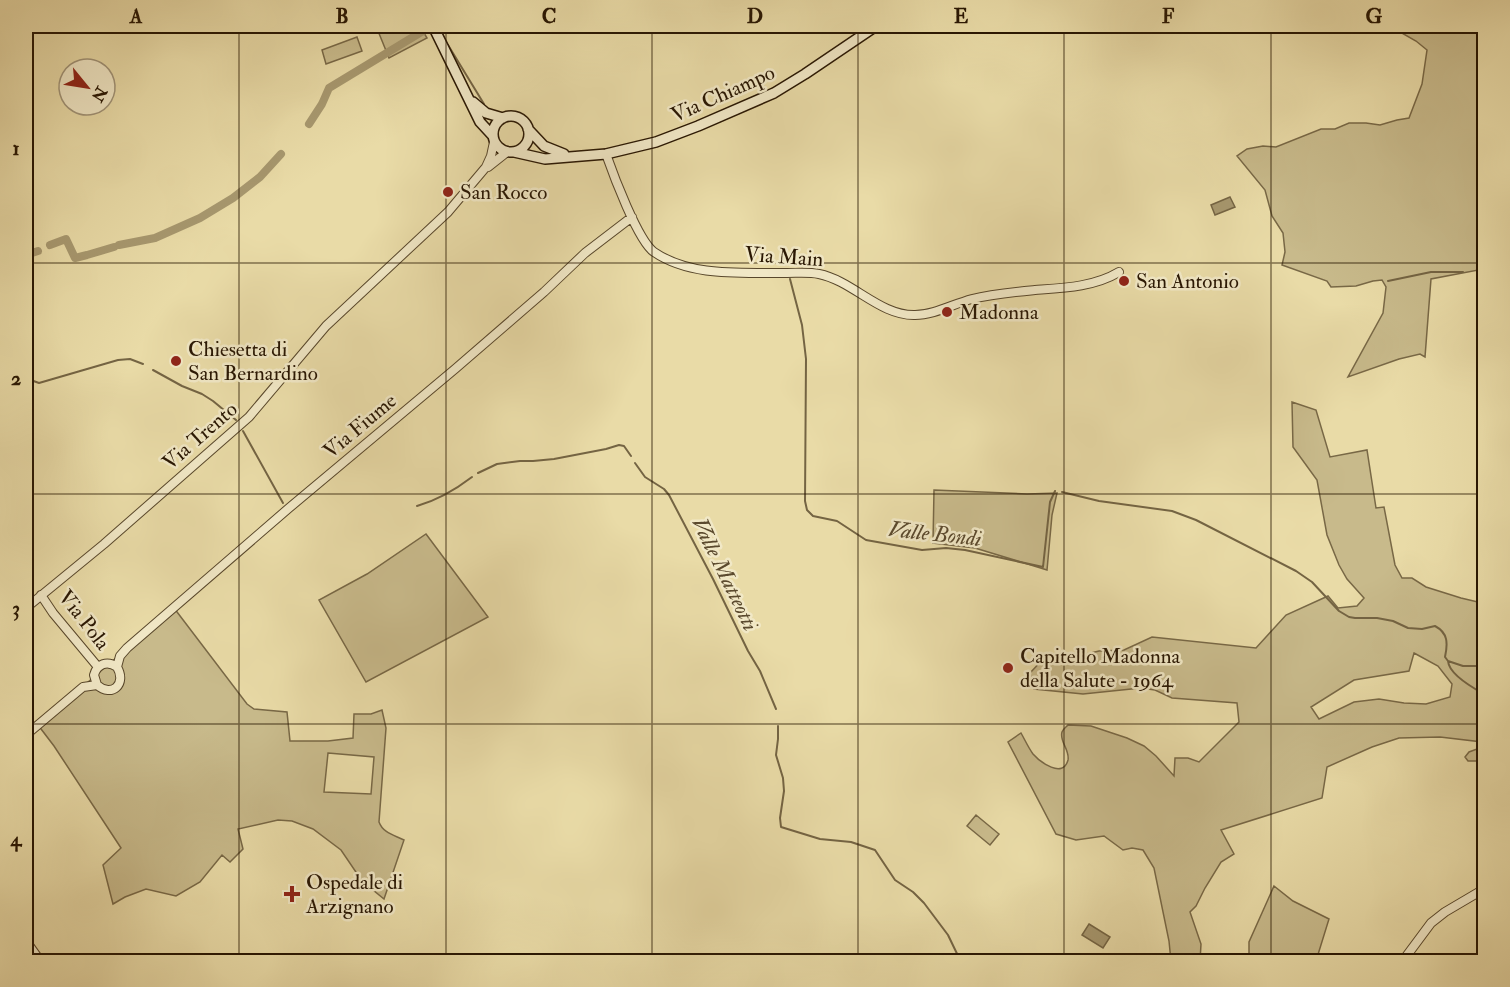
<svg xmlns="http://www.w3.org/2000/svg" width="1510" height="987" font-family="'IM FELL Double Pica',serif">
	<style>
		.green { fill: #c8ba8b; stroke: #786846; stroke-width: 1.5; fill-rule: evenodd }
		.water { fill: #a7986f; stroke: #746443; stroke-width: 1.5 }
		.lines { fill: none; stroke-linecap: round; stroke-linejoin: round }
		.stream { stroke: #746443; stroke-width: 2 }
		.canal { stroke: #a7986f; stroke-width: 8 }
		.tertiary-casing { stroke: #58472b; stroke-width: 10 }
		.secondary-casing { stroke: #281602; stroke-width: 12 }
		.tertiary { stroke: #f1e8c6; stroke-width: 8 }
		.secondary { stroke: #f1e8c6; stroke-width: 9 }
		.grid { fill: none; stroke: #281602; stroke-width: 1.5; stroke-opacity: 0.55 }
		.poi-dot { fill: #8f2418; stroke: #f1e8c6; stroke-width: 2 }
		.labels { text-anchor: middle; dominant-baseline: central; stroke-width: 5; stroke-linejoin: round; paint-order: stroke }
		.street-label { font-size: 21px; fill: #281602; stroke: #f1e8c6 }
		.poi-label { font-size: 21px; fill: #281602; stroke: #f1e8c6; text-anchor: start }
		.water-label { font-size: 22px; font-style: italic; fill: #5b4a2e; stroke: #f1e8c6 }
		.neatline { fill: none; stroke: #281602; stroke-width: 2 }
		.grid-label { font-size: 20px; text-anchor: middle; font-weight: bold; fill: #281602 }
	</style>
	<rect width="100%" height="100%" fill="#e9dba7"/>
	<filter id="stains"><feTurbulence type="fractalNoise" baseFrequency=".00333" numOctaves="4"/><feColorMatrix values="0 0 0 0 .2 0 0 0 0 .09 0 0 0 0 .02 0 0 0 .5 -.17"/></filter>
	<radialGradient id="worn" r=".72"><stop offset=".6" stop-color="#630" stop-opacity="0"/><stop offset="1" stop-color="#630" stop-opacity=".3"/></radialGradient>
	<path class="green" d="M376,26H420L427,38L389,58Z
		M1398,26H1484V269L1431,279L1425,357L1420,354L1399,359L1348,377L1383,313L1386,287L1382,280L1373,281L1356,286L1331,287L1327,281L1282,265L1285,252L1283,233L1272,216L1265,190L1237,156L1247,149L1263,146L1276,147L1321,129H1335L1349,123H1366L1380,125L1397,120L1409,118L1422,84L1427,50L1416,41L1400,32Z
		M357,37L362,51L326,64L322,50Z
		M1292,402L1316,410L1330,457L1367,450L1376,508L1384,507L1395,565L1402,578H1412L1426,587L1461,598L1482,603H1484V765L1480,761H1468L1465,757L1469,752L1480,748L1482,742L1440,737L1399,738L1372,747L1327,767L1322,798L1221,830L1234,854L1221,862L1205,888L1196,906L1190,912L1201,944L1200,961H1171L1169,941L1154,868L1143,850L1132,848L1123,850L1104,836L1076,840L1056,834L1008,742L1021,733C1025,740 1028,747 1033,754C1040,762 1063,779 1068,760C1070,750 1059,741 1062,732C1063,729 1066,727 1068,725L1091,726L1127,738L1144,746L1156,756L1174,776L1175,758H1188L1199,762L1239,722L1237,703L1172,698L1155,690L1141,688L1083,694L1034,689L1030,673L1046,656H1078L1099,651L1124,650L1152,637L1256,648L1286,615L1328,596L1338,608L1357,606L1364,598L1347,579L1339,565L1327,535L1317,480L1293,447ZM1414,653L1438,666L1452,684L1450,697L1426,704L1404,703L1379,699L1354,702L1319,719L1311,707L1354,680L1409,671Z
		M934,490L1027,494L1057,493L1052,515L1047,570L975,548L933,543Z
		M426,534L488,617L366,682L319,600L367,574Z
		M174,608L247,704L254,709L287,712L290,741H328L353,738L354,714H371L382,710L386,728L379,822C383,833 394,835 404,840L384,899L362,881L341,850L313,829L292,821L278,820L238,829L243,849L230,862L222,855L200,882L176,896L146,889L125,897L113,904L103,865L121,848L54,746L38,725ZM328,753L374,757L371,794L324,792Z
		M976,815L999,834L990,845L967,826Z
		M1274,886L1293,901L1329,919L1316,961H1249V942Z"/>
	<path class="water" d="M1230,197L1235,207L1215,215L1211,205Z
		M1089,924L1110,937L1103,948L1082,935Z"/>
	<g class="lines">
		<path class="stream" d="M448,45L484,104
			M790,279L802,325L806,359L805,501L807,510L813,516L837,521L866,540L922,550L946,548L965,550L1043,567L1050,502L1055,491
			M1388,281L1431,272H1463
			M153,370L182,386L202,394L213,401L236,420
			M26,375L28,379L39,383L118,360L130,359L143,364
			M243,431L283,503
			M635,463L645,477L664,489L669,495L713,579L748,651L760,671L776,709
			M478,473L497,464L520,461H533L554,459L606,449L619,445L624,446L631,456
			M1062,492L1099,501L1172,511L1196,520L1296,571L1312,582L1339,611L1349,617L1355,618H1377L1393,621L1408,628L1422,629L1435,626C1448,633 1448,643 1445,657L1448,661C1449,674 1473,688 1484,694
			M417,506C438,500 455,490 472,477
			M1448,661L1463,666H1484
			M778,726V739L776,755L783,778L784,791L780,818L781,827L820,839L851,842L875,850L895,880L913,892L924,903L948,935L961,962"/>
		<path class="canal" d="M309,124L322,104L329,88L423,31
			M50,245L66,239L75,258L87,255L114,247
			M119,245L155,238L200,218L233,198L260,177L281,154
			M26,255L38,251"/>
		<g class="tertiary-casing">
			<path id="tertiary" d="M606,154C613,174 638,241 654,252C692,278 744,272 787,273C798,273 809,272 819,274C853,281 880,316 915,315C934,315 953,304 972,299C992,294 1014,292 1035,290C1063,288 1094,287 1119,272
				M488,167L507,152
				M41,595L53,613L98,667
				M26,608L104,544L249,417L326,326L448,212L486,167L491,156L494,142
				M117,667C107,660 97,664 94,675L97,685C112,698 127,684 117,667L120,656L127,648L289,508L455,369L544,292L585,253L632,217
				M26,735L83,687L97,685
				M26,941L41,962
				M1402,962L1431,923L1445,912L1484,889"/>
		</g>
		<g class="secondary-casing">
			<path id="secondary" d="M433,26L480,122L492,135
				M26,28L32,26
				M473,102L486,113L503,118
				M493 134a18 18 0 1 1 36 0a18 18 0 1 1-36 0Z
				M528,129L544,146L564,154
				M514,152L545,159L606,154L656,142L698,126L774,93L805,74L876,26"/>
		</g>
		<use href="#tertiary" class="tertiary"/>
		<use href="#secondary" class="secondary"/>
	</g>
	<path class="grid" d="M239,26V962M446,26V962M652,26V962M858,26V962M1064,26V962M1271,26V962M26,263H1484M26,494H1484M26,724H1484"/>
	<g class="poi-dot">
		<circle cx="448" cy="192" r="6"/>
		<circle cx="1124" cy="281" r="6"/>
		<circle cx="947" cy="312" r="6"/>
		<circle cx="176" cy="361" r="6"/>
		<circle cx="1008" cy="668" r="6"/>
		<path d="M289 885h6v6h6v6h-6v6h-6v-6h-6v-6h6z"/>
	</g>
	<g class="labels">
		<g class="street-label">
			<text transform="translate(723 94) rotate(-24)">Via Chiampo</text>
			<text transform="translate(784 257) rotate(4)">Via Main</text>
			<text transform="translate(360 426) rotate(-40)">Via Fiume</text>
			<text transform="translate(200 436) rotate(-41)">Via Trento</text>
			<text transform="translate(84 620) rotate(52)">Via Pola</text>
		</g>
		<g class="poi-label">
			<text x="460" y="192">San Rocco</text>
			<text x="1136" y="281">San Antonio</text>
			<text x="959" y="312">Madonna</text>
			<text x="188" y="349">Chiesetta di<tspan x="188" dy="24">San Bernardino</tspan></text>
			<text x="1020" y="656">Capitello Madonna<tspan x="1020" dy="24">della Salute - 1964</tspan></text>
			<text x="306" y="882">Ospedale di<tspan x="306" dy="24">Arzignano</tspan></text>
		</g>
		<g class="water-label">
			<text transform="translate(935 534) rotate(6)">Valle Bondi</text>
			<text transform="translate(725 574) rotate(64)">Valle Matteotti</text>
		</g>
	</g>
	<rect width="1510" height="987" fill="none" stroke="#e9dba7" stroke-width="66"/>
	<g transform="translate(87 87) rotate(120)"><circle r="28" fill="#f1e8c6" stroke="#a19478" stroke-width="1.5"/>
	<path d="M0-4.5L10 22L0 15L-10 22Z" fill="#8f2418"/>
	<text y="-9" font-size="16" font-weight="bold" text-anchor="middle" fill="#281602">N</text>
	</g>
	<rect x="33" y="33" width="1444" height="921" class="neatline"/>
	<g class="grid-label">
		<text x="136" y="23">A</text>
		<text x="342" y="23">B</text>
		<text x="549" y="23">C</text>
		<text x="755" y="23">D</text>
		<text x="961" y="23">E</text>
		<text x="1168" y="23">F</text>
		<text x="1374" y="23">G</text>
		<text x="16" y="155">1</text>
		<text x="16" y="385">2</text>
		<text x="16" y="615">3</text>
		<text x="16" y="846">4</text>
	</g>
	<rect width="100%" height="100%" filter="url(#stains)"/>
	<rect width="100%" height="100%" fill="url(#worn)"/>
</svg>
